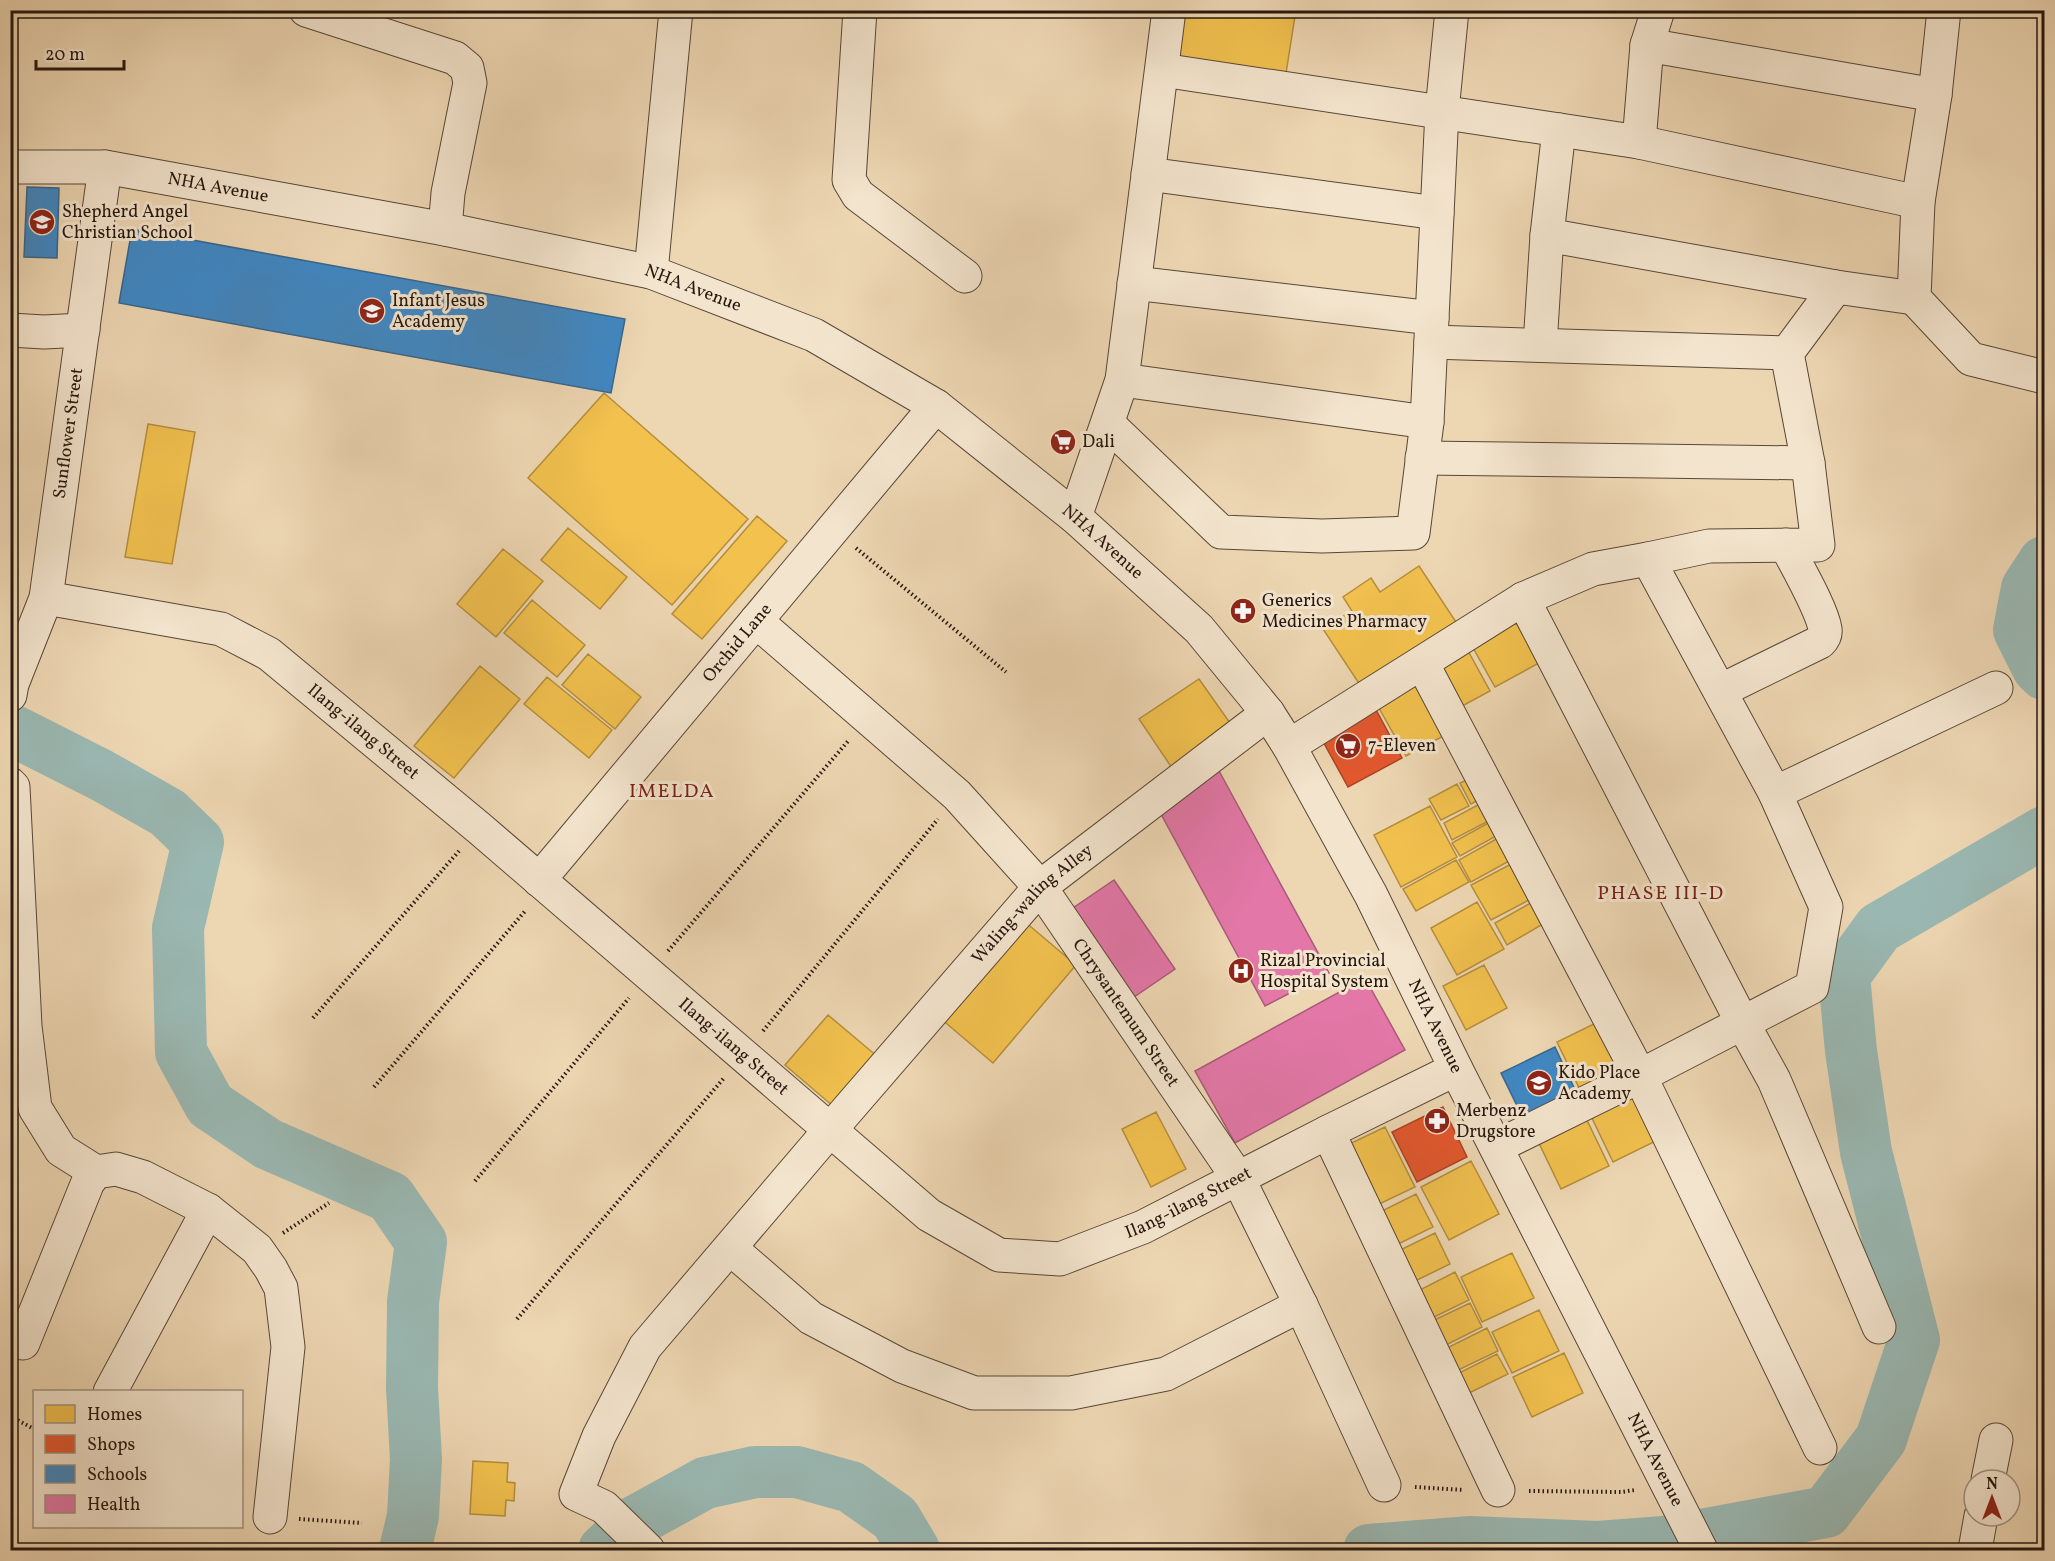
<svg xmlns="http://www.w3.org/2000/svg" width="2055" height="1561" font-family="Vollkorn,serif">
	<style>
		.homes { fill: #f2c14e; stroke: #b58e3b; stroke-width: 1.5 }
		.shops { fill: #e4572e; stroke: #ab4424; stroke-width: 1.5 }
		.schools { fill: #3f88c5; stroke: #38668e; stroke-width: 1.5 }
		.health { fill: #e377a8; stroke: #aa5a7a; stroke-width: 1.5 }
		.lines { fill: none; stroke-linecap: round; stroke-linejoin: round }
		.river { stroke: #9ab8b2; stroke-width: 52 }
		.minor-casing { stroke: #584737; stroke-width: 35 }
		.path { stroke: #26170e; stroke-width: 4; stroke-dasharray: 1.5 3; stroke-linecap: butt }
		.minor { stroke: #f3e4cd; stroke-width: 33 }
		.labels { text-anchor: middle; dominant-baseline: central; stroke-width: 6; stroke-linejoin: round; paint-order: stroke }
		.street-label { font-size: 18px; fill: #26170e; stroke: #f3e4cd }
		.poi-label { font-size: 18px; fill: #26170e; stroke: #f3e4cd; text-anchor: start }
		.neighbourhood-label { font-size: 20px; letter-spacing: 1.5px; fill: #7a1f14; stroke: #f3e4cd }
	</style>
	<rect width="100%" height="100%" fill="#edd6b2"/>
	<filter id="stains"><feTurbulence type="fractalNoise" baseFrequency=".00333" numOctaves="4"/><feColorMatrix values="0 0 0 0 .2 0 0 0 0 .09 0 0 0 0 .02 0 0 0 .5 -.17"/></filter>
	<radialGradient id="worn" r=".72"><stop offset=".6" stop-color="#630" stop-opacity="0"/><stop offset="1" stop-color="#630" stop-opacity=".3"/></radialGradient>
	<path class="homes" d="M1179,10H1263L1295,16L1284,86L1170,67Z
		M604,393L748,519L672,605L528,478Z
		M148,424L195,432L172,564L125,557Z
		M757,516L787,541L702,639L672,614Z
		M568,528L627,577L600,609L541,560Z
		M503,549L543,581L496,637L457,604Z
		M1419,566L1456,622L1360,685L1323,629L1352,611L1343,597L1371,578L1380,592Z
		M532,600L585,645L557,677L504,633Z
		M1516,623L1539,663L1495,687L1472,646Z
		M1467,649L1490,691L1453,711L1430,669Z
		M588,654L641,697L615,729L562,685Z
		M480,666L520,699L454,778L414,746Z
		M1420,676L1451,732L1406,756L1375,701Z
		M547,677L612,730L589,758L524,704Z
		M1199,679L1235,730L1174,771L1139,719Z
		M1477,775L1488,795L1471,804L1460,783Z
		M1457,784L1469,806L1441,820L1429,799Z
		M1489,799L1498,816L1452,840L1444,823Z
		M1430,806L1457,857L1401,887L1374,835Z
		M1490,822L1498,835L1460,856L1452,843Z
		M1498,838L1511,860L1471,882L1459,860Z
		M1456,860L1469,882L1416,911L1403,889Z
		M1513,863L1533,898L1491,920L1471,885Z
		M1536,900L1548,921L1507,945L1495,923Z
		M1477,902L1504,949L1457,975L1431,928Z
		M1024,921L1076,965L993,1063L940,1018Z
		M1484,965L1507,1008L1466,1030L1443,986Z
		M828,1015L878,1057L834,1107L785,1065Z
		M1604,1019L1630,1071L1582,1094L1557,1042Z
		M1639,1090L1662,1138L1613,1162L1590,1114Z
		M1156,1112L1186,1169L1151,1187L1122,1129Z
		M1584,1114L1609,1166L1561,1189L1536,1137Z
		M1385,1127L1415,1187L1373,1207L1343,1147Z
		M1471,1161L1499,1214L1449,1240L1421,1187Z
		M1416,1194L1433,1227L1390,1248L1374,1215Z
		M1435,1233L1450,1264L1409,1284L1394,1253Z
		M1512,1253L1534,1298L1482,1322L1461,1277Z
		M1455,1272L1469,1300L1426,1321L1412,1294Z
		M1470,1303L1482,1327L1442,1347L1430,1322Z
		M1539,1310L1559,1351L1512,1373L1492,1332Z
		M1487,1328L1498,1351L1454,1372L1443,1350Z
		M1564,1353L1583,1393L1532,1417L1513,1377Z
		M1497,1354L1508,1374L1465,1395L1455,1375Z
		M473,1461L508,1463L507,1482L515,1483L514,1501L506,1500L505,1516L470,1514Z"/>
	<path class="shops" d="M1374,706L1402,758L1348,787L1320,736Z
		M1443,1107L1467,1157L1417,1182L1392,1132Z"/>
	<path class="schools" d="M27,187L59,188L57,258L24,257Z
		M132,229L625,319L611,393L119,303Z
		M1555,1047L1577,1094L1524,1120L1501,1073Z"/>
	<path class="health" d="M1218,769L1329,973L1265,1006L1155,803Z
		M1114,880L1175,969L1134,997L1073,908Z
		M1365,978L1405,1050L1235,1143L1195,1071Z"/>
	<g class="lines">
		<path class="river" d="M2044,562L2027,588L2019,630L2038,668L2044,674
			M10,729L101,775L168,813L198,842L178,928L181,1052L210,1105L268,1144L390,1197L421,1242L413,1302L412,1388L416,1459L413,1516L405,1550
			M604,1550L634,1522L705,1483L755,1472H797L851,1487L895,1518L914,1550
			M1369,1550L1471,1542L1598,1547L1663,1542L1826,1512L1881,1439L1914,1340L1866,1152L1851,1051L1844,976L1879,928L2044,832"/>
		<g class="minor-casing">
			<g id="minor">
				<path d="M306,10L455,58L467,68L470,83L448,193L445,229"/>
				<path d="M860,10L849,180L858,195L965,276"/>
				<path d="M1944,10L1935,95L1918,202L1914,298L1971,359L2044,377"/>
				<path d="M1647,45L1935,95"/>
				<path d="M1162,70L1639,142L1918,202"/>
				<path d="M1639,142L1647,45L1658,10"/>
				<path id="s1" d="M10,167H105L445,229L651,272L814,335L936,406L1075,517L1199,629L1268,713L1289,746L1371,895L1456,1069L1701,1550"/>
				<path d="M1148,174L1437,213"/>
				<path d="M1547,235L1836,287L1914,298"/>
				<path d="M651,272L676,10"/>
				<path d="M1134,283L1432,318"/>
				<path d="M10,330L44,332L83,330"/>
				<path d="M1431,342L1787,353"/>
				<path d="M1540,345L1547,235L1559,130"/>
				<path d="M1122,380L1427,422"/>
				<path d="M1108,424L1221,532L1322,536L1413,533L1427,422L1442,111L1452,10"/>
				<path d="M1422,458L1808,463"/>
				<path d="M1075,517L1122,380L1169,10"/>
				<path d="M1648,559L1709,546L1818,545L1808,463L1787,353L1836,287"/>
				<path id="s2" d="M46,598L221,629L269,654L479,828L929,1215L999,1255L1060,1259L1143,1227L1328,1132L1456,1069"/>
				<path d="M1523,599L1742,1022L1774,1080L1879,1327"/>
				<path id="s3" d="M756,621L957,795L1040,887L1238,1178L1301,1305L1384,1485"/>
				<path d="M1422,663L1640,1076L1820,1448"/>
				<path d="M1720,691L1820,642C1824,638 1826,635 1825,629C1822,609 1796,565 1786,545"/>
				<path id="s4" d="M10,695L12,684L46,598L105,167"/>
				<path d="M1289,746L1523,599L1593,569L1648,559L1775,793L1826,907L1812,987L1640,1076L1496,1147"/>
				<path d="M10,784L13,787L25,1026L35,1108L61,1150L96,1172"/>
				<path d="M1775,793L1996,688"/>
				<path id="s5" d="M539,880L936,406"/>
				<path d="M1328,1132L1498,1490"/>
				<path d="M730,1248L811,1318L902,1366L974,1393H1071L1166,1374L1301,1305"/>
				<path d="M23,1343L88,1182L96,1172L116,1169L143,1177L208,1210L257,1249L271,1269L281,1288L288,1347L270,1517"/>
				<path d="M110,1392L208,1210"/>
				<path d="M1988,1480L1996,1440"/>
				<path id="s6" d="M648,1550L604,1507L576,1494L599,1436L645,1347L830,1130L1040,887L1268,713"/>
				<path d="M1975,1550L1981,1516"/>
			</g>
		</g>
		<path class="path" d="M856,548L1006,672
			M668,951L849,740
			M313,1018L459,851
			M763,1031L938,819
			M374,1087L526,910
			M475,1181L629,998
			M283,1233L329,1203
			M517,1319L724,1078
			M10,1416L34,1429
			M1415,1487L1464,1490
			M1529,1491L1621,1492L1635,1490
			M299,1519L362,1523"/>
		<use href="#minor" class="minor"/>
	</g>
	<defs>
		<g id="school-disc" transform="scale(1.35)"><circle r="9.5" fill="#8f2418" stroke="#f3e4cd"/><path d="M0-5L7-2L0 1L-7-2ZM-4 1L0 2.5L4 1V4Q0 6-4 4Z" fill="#fff"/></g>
		<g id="supermarket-disc" transform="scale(1.35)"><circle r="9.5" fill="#8f2418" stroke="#f3e4cd"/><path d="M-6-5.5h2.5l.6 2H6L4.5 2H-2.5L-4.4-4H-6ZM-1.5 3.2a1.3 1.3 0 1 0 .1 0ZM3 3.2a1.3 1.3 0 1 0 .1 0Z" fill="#fff"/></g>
		<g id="pharmacy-disc" transform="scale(1.35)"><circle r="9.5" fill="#8f2418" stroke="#f3e4cd"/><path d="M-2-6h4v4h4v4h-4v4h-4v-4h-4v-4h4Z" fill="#fff"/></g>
		<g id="hospital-disc" transform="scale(1.35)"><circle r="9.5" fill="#8f2418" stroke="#f3e4cd"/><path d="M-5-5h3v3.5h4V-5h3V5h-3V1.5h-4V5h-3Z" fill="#fff"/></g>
	</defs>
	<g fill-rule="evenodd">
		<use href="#school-disc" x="42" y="222"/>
		<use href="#school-disc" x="372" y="311"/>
		<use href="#supermarket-disc" x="1063" y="442"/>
		<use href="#pharmacy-disc" x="1243" y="611"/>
		<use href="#supermarket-disc" x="1348" y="746"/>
		<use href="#hospital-disc" x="1241" y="971"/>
		<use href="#school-disc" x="1539" y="1083"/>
		<use href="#pharmacy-disc" x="1437" y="1121"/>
	</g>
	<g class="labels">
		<g class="street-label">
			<text stroke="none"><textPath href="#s1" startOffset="210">NHA Avenue</textPath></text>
			<text stroke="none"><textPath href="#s1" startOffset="696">NHA Avenue</textPath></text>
			<text stroke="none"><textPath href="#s4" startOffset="270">Sunflower Street</textPath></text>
			<text stroke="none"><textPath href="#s1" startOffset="1182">NHA Avenue</textPath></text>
			<text stroke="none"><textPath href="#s5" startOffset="309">Orchid Lane</textPath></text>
			<text stroke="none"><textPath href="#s2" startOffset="354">Ilang-ilang Street</textPath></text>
			<text stroke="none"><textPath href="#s6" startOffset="844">Waling-waling Alley</textPath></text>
			<text stroke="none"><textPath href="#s3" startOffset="542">Chrysantemum Street</textPath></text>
			<text stroke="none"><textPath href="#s1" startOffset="1776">NHA Avenue</textPath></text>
			<text stroke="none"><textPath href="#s2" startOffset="840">Ilang-ilang Street</textPath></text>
			<text stroke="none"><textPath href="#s2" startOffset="1380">Ilang-ilang Street</textPath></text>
			<text stroke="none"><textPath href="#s1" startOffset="2262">NHA Avenue</textPath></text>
		</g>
		<g class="poi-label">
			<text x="62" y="212">Shepherd Angel<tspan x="62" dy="21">Christian School</tspan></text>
			<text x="392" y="301">Infant Jesus<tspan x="392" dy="21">Academy</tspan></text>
			<text x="1082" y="442">Dali</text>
			<text x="1262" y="601">Generics<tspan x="1262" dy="21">Medicines Pharmacy</tspan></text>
			<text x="1368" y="746">7-Eleven</text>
			<text x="1260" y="961">Rizal Provincial<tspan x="1260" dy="21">Hospital System</tspan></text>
			<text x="1558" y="1073">Kido Place<tspan x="1558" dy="21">Academy</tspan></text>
			<text x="1456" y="1111">Merbenz<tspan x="1456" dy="21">Drugstore</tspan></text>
		</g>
		<g class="neighbourhood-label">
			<text x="672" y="792">IMELDA</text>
			<text x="1661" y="894">PHASE III-D</text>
		</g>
	</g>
	<rect width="2055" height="1561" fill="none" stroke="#edd6b2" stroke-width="36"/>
	<rect x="12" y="12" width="2031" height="1537" fill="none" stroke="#26170e" stroke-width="3"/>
	<rect x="18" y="18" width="2019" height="1525" fill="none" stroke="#26170e" stroke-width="1.5"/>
	<rect x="33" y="1390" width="210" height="138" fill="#f3e4cd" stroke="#a19281" stroke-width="1.5"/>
	<rect x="45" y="1405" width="30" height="18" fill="#f2c14e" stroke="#a19281" stroke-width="1.5"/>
	<text x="87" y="1420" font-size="18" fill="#26170e">Homes</text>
	<rect x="45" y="1435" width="30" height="18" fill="#e4572e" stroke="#a19281" stroke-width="1.5"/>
	<text x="87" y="1450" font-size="18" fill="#26170e">Shops</text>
	<rect x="45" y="1465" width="30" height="18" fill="#3f88c5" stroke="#a19281" stroke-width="1.5"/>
	<text x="87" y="1480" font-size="18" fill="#26170e">Schools</text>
	<rect x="45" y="1495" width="30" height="18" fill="#e377a8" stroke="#a19281" stroke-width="1.5"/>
	<text x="87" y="1510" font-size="18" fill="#26170e">Health</text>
	<g transform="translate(1992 1498)"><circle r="28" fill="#f3e4cd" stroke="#a19281" stroke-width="1.5"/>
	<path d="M0-4.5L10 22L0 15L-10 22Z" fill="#8f2418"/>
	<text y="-9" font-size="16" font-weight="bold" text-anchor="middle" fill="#26170e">N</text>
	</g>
	<path d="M36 60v9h88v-9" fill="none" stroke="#26170e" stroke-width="3"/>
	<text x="45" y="60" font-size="18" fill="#26170e" stroke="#f3e4cd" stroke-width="4.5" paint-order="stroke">20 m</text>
	<rect width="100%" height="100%" filter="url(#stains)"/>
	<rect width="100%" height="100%" fill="url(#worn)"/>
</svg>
